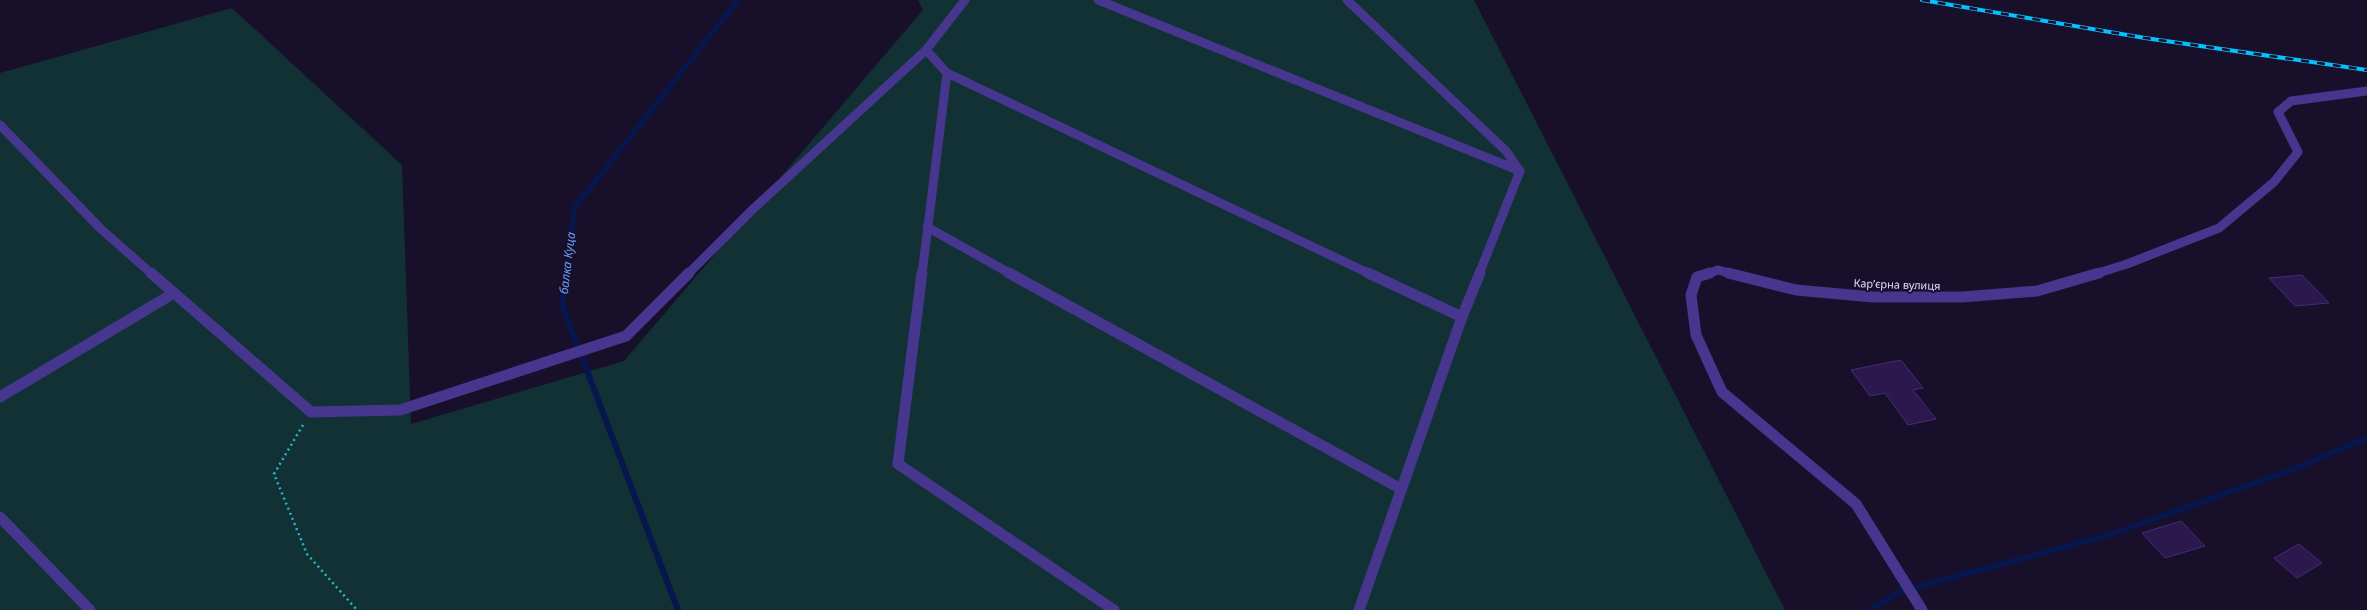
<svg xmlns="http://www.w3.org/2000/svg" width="2367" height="610" font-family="'Noto Sans',sans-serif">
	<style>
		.green { fill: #113135 }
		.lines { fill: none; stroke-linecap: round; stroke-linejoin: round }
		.stream-far1 { stroke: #07164c; stroke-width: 5.5 }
		.stream { stroke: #07164c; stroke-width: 6 }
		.building { fill: #2b194d; stroke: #452a7b }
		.path { stroke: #27b7c5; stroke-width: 2.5; stroke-dasharray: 2 3.5; stroke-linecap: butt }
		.lane { stroke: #46368d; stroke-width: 11 }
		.street-far1 { stroke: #46368d; stroke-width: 9 }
		.street { stroke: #46368d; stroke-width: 11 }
		.rail-casing { stroke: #04c2ff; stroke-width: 4 }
		.rail { stroke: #180f2b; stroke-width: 2.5; stroke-dasharray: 8; stroke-linecap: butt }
		.labels { text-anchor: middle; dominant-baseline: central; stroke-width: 4; stroke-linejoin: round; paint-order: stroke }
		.street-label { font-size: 11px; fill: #e2d8ff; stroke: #180f2b }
		.water-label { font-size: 12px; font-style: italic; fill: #66a3ff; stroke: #180f2b }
	</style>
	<rect width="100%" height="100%" fill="#180f2b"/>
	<path class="green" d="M918,0H1474L1785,610H0V73L232,8L402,165L411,424L624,361L923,10Z"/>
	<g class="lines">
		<path class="stream-far1" d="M566,274L575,207L738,0"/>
		<path class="stream" d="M566,273L562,305L678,610
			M1869,610L1902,591L2106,536L2291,470L2367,438"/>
	</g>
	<path class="building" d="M2302,275L2329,303L2295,306L2269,278Z
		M1901,360L1923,388L1913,390L1936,419L1908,425L1885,393L1870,396L1851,370Z
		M2181,521L2205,546L2165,558L2142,533Z
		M2299,544L2322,563L2297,578L2274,558Z"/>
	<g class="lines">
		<path class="path" d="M303,425L274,474L307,554L357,610"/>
		<path class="lane" d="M0,397L174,293
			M0,517L90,610"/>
		<path class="street-far1" d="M1098,0L1520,171
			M1347,0L1506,151L1520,171L1479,274
			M926,50L947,73L1370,274
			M0,125L101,229L152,274
			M927,227L1011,274
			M688,274L752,210L926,50L965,0
			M922,274L947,73
			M1707,274L1718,270L1732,274
			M2095,274L2127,264L2219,228L2274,182L2298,152L2278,112L2291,101L2367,91"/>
		<path class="street" d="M151,273L311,412L400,410L626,336L689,273
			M922,273L898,464L1114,610
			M1009,273L1401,489
			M1710,273L1697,277L1691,295L1696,335L1722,392L1856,504L1922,610
			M1728,273L1796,290L1873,297H1962L2037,291L2099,273
			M1462,317L1480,273
			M1359,610L1462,317L1368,273"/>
		<g class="rail-casing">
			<path id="rail" d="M1922,0L2145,38L2367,70"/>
		</g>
		<use href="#rail" class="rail"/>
	</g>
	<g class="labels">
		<g class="street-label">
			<text transform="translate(1897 284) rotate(2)">Карʼєрна вулиця</text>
		</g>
		<g class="water-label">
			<text transform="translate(567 263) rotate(-83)">балка Куца</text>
		</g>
	</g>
</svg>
